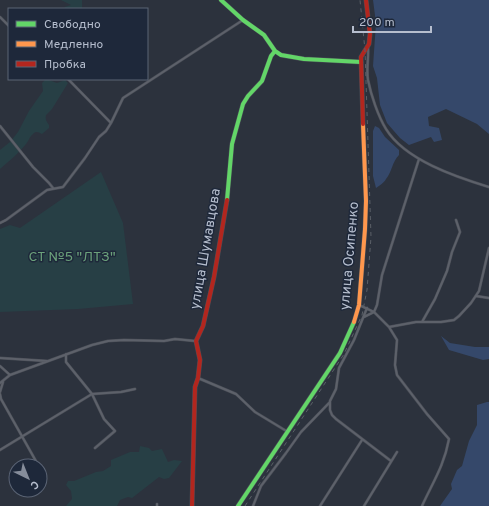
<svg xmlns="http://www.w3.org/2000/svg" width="489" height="506" font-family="Overpass,sans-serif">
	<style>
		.green { fill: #273f45 }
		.water { fill: #35486a }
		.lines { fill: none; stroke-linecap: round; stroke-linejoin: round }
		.street-casing { stroke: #494d56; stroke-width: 3 }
		.fast-casing { stroke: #494d56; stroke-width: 5 }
		.slow-casing { stroke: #494d56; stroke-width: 5 }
		.jam-casing { stroke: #494d56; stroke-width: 5 }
		.street { stroke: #5d616a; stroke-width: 2 }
		.fast { stroke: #63d668; stroke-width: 4 }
		.slow { stroke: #ff974d; stroke-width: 4 }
		.jam { stroke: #b3261e; stroke-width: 4 }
		.rail { stroke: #5b6068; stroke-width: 1; stroke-dasharray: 4 4; stroke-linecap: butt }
		.labels { text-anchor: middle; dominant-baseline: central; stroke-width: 3; stroke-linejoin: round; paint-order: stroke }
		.street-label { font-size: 14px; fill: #b6bece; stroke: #1e283a }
		.park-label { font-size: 14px; fill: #6ba17b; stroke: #1e283a }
	</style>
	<rect width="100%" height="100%" fill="#2c323d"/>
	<path class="green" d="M61,0H82V9H64L65,7L71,5Z
		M46,79L57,83L65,80L68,83L52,109L46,115C45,119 46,121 49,125V128L42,134C38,132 36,131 33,134C29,137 29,141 26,144C19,153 9,161 0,169V150L10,142L18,132L29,111L43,91L42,83Z
		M101,172L123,223L133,304L78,309L0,312V229L10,225L20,228Z
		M140,446L149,448L152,451L162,449L168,462L174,460L182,461L169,478L164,479L159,477L132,498L128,497L120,500L117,506H66L72,499L71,491L66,485L68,481H74L96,472L103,471L111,466V460L130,452H139Z"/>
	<path class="water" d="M373,0H489V134L477,124L446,109L428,117L429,126L439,128L442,140L434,142L431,137L409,145L400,138L387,123L380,105L377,78L373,66L376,23Z
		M375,126L379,128L385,137L399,150V155C392,162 392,172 386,179C384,183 379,186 376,188L373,176V131Z
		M441,336L450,343L475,347H489V359L483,360L449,350Z
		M487,402H489V506H440L452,489L451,484L457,470L462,466L469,441L477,425V405Z"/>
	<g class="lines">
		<g class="street-casing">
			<path id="street" d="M0,17L9,26
				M368,47C369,58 366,69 368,80C371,95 378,116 386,129C405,160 456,177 489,187
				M68,79L111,123
				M0,126L33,167L49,183L53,188
				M0,223L6,220L47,190L63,187L85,158L99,137L106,131L111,123L123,98L243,20
				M476,296L489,298
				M359,305L374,312L389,327L397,340L395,365L397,375L427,414L449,439C444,466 433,482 422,506
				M367,308L354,340L339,368L336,389L330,401V410L332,415L336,419L391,461
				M364,317L374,312L377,305L382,275L419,159
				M422,322L435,299L447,271L452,252L460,232L456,220
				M389,327L416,322H441L454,320L459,316L471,303L479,291L489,248
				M66,354V362L92,394L104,419L115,431L95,448
				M0,358L47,361
				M0,366L10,375
				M198,378L236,394L255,412L288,432
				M0,383L10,375L92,345L108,341L124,340L164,341L175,339L195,341
				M0,392L3,382
				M0,394L1,399L37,463
				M0,450L92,394L121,392L135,389
				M157,506V504
				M253,506L261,486L286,453L301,432L330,402
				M320,506L362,440
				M364,506L397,452"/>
		</g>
		<g class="fast-casing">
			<path id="fast" d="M221,0L243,20L264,35L275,51L281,55L304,59L361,62
				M227,200L232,144L243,104L248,96L262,81L271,56L275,51
				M238,506L340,353L354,322"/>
		</g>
		<g class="slow-casing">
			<path id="slow" d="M354,322L359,305L365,229L366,201L363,124"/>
		</g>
		<g class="jam-casing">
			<path id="jam" d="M363,124L361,57L369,44L370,34L366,0
				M192,506L195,387L198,378L200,360L196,341L203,326L214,277L227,200"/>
		</g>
		<use href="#street" class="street"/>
		<use href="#fast" class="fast"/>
		<use href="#slow" class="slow"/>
		<use href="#jam" class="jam"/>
		<path class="rail" d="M245,506L344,354L362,315L367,290L371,237L365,50L360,0"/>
	</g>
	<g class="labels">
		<g class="street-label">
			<text transform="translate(206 249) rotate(-80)">улица Шумавцова</text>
			<text transform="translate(350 256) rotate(-85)">улица Осипенко</text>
		</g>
		<g class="park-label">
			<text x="72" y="257">СТ №5 "ЛТЗ"</text>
		</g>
	</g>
	<rect x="8" y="8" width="140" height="72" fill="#1e283a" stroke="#5b6475"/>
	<rect x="16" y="21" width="20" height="6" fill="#63d668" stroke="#5b6475"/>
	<text x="44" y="28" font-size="12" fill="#b6bece">Свободно</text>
	<rect x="16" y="41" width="20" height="6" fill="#ff974d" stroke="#5b6475"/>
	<text x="44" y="48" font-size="12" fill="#b6bece">Медленно</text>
	<rect x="16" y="61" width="20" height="6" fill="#b3261e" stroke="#5b6475"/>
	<text x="44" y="68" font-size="12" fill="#b6bece">Пробка</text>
	<g transform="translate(28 478) rotate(137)"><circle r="19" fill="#1e283a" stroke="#5b6475"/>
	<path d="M0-3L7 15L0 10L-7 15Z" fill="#868d9b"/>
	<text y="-6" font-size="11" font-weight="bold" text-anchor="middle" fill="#b6bece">С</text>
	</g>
	<path d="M353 26v6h78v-6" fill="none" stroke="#b6bece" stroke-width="2"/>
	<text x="359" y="26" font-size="12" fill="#b6bece" stroke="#1e283a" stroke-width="3" paint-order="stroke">200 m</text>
</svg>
